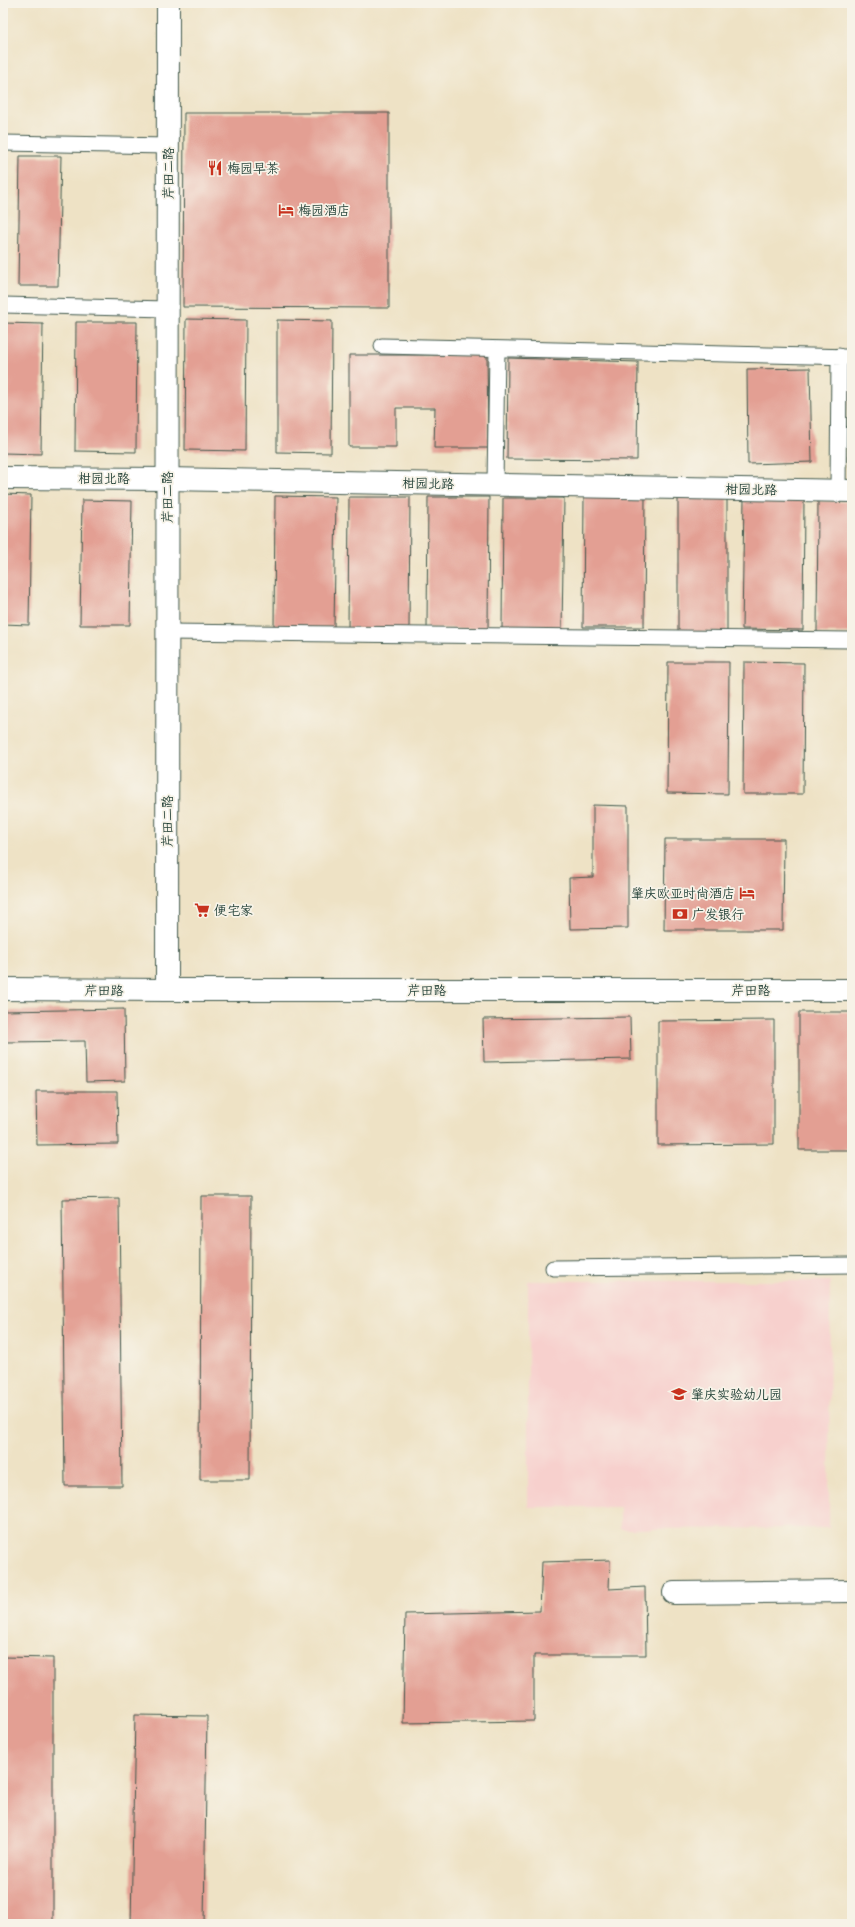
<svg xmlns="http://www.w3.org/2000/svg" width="855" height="1927" font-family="'Patrick Hand','LXGW WenKai TC',sans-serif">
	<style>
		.built { fill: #f7d0cd }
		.building { fill: #e39f93 }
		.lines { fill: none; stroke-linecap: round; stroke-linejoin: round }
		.service-casing { stroke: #3e564a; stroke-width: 17 }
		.minor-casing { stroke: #3e564a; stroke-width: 24 }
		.service { stroke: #fff; stroke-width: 15 }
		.minor { stroke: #fff; stroke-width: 22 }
		.labels { text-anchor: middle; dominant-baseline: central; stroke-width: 3.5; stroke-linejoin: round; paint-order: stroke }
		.poi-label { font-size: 13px; fill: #1f3d34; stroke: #f7f3e8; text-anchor: start }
		.street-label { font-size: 13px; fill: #1f3d34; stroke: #f7f3e8 }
	</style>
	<rect width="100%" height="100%" fill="#f7f3e8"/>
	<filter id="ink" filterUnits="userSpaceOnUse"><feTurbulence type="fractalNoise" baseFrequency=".025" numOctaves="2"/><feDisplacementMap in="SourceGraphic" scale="8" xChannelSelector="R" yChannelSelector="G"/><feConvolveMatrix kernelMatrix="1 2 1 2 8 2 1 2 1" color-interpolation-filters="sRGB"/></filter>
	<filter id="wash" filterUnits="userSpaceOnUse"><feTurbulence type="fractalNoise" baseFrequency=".012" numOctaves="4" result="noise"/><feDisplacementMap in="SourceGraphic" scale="16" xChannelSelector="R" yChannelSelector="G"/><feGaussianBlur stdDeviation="0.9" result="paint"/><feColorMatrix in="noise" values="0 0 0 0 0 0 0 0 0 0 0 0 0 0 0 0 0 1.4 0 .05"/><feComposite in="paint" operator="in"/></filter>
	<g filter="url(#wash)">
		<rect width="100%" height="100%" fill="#eee2c5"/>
		<path class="built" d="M528,1281H830L829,1528L620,1529V1507H528Z"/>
		<g id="blocks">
			<path class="building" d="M184,113H389V308L183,307Z
				M20,156H61L58,286H18Z
				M186,319L246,320L245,451L185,450Z
				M277,320L332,321L331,453L277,452Z
				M76,322H137L136,452L75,451Z
				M3,323L43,324L41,454L3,453Z
				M349,355H487L488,448H434L435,408H396V447H349Z
				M508,358L638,362L637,460L507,459Z
				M849,364H852V468H849Z
				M810,368L812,462L748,464L747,369Z
				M3,494L31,495L29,625L3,624Z
				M678,494H727V632H678Z
				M584,495L645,496L644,627H583Z
				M275,496L336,497L334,628H274Z
				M349,497H410L409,629H348Z
				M428,497H489L488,629L427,628Z
				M503,498H564L562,630L502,629Z
				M744,498H804L803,630L742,629Z
				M82,500L132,501L130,625H80Z
				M818,501L852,502V633H817Z
				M668,662H729L728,794L667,793Z
				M744,662L804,663L803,794H743Z
				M593,805L628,806V928L570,929L569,878L593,877Z
				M665,839H784L783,930H664Z
				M124,1009L125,1081L86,1082L85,1041L5,1042L4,1011Z
				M799,1012H852V1150H799Z
				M630,1017L631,1059L484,1062L483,1019Z
				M774,1020V1144L658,1145V1021Z
				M36,1091H117L118,1144L37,1145Z
				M201,1196H251L250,1480H200Z
				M119,1198L122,1486H65L62,1199Z
				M610,1560L609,1589L645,1587L646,1655H534V1721L403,1723L405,1614L540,1611L542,1562Z
				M3,1657L53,1658V1924H3Z
				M135,1715L207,1716L204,1924H131Z"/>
		</g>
	</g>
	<g filter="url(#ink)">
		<use href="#blocks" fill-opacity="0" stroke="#3e564a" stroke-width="1"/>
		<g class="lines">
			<g class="service-casing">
				<path id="service" d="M3,143L168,146
					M3,305L167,309
					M382,346L852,357
					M495,484L497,349
					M838,491L839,356
					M167,632L852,640
					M553,1268L852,1265"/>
			</g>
			<g class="minor-casing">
				<path id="minor" d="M3,478L167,479L852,491
					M3,989L167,990H852
					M167,990L168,3
					M674,1593L852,1591"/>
			</g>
			<use href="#service" class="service"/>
			<use href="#minor" class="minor"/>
		</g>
	</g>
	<defs>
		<g id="restaurant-bare" transform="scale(1.2)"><path d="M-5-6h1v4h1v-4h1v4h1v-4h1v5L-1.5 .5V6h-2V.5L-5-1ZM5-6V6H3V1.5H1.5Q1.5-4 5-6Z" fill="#c8321e" stroke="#f7f3e8" stroke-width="2.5" paint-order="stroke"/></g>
		<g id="hotel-bare" transform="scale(1.2)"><path d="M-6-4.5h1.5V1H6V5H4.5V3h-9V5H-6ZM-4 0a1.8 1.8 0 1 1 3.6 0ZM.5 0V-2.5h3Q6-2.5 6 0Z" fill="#c8321e" stroke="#f7f3e8" stroke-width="2.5" paint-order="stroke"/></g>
		<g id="supermarket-bare" transform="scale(1.2)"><path d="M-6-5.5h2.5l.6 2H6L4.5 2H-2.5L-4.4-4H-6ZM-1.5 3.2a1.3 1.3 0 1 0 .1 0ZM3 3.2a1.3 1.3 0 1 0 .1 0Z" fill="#c8321e" stroke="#f7f3e8" stroke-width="2.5" paint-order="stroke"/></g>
		<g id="bank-bare" transform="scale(1.2)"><path d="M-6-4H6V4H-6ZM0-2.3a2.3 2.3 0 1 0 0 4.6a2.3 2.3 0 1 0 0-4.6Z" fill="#c8321e" stroke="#f7f3e8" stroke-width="2.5" paint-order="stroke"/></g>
		<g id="school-bare" transform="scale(1.2)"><path d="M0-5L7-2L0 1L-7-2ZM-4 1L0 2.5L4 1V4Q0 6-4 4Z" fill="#c8321e" stroke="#f7f3e8" stroke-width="2.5" paint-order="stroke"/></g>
	</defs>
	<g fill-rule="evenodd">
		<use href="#restaurant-bare" x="215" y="168"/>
		<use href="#hotel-bare" x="286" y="210"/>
		<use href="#hotel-bare" x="747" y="893"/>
		<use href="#supermarket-bare" x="202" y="910"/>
		<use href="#bank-bare" x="680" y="914"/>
		<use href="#school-bare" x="679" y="1394"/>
	</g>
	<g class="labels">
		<g class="poi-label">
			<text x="227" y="168">梅园早茶</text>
			<text x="298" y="210">梅园酒店</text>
			<text x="735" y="893" text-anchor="end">肇庆欧亚时尚酒店</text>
			<text x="214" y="910">便宅家</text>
			<text x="692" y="914">广发银行</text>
			<text x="691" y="1394">肇庆实验幼儿园</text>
		</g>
		<g class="street-label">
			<text transform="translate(168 173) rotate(-90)">芹田二路</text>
			<text x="104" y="478">柑园北路</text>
			<text transform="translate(428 483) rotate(1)">柑园北路</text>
			<text transform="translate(751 489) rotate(1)">柑园北路</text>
			<text transform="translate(167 497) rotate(-90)">芹田二路</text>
			<text transform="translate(167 821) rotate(-90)">芹田二路</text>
			<text transform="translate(104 990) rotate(1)">芹田路</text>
			<text x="427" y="990">芹田路</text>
			<text x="751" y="990">芹田路</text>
		</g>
	</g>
	<rect width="855" height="1927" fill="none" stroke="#f7f3e8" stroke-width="16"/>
</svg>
